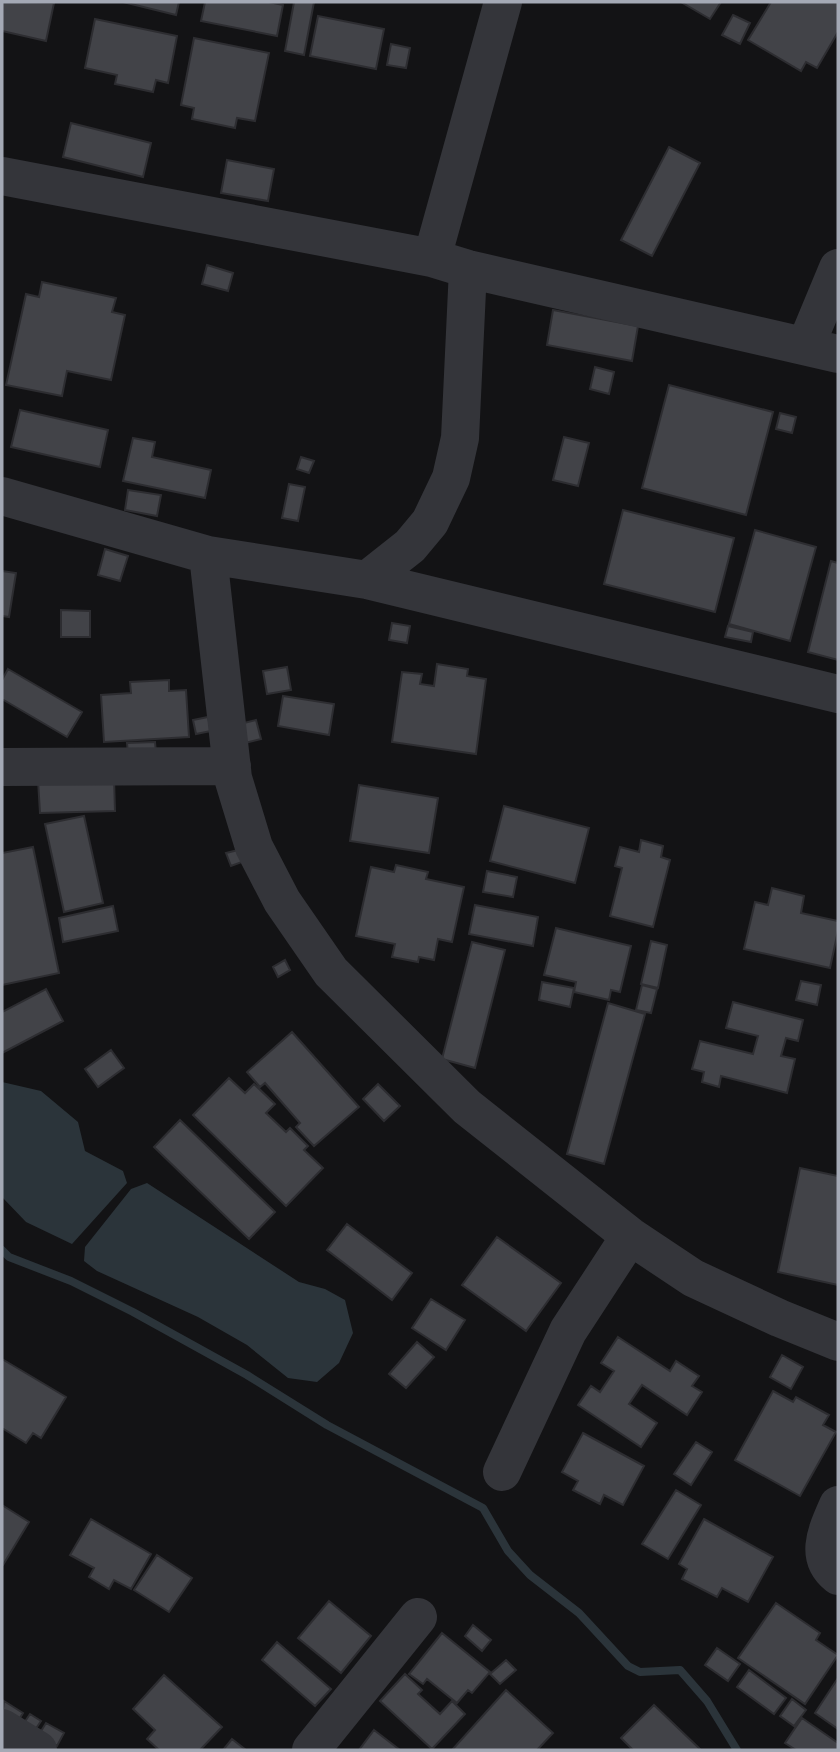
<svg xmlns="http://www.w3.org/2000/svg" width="840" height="1752" font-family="'DejaVu Sans',sans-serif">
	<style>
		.water { fill: #2b343a }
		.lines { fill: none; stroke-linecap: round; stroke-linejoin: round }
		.stream { stroke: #2b343a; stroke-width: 8 }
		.building { fill: #424348; stroke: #2d2d31; stroke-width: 2 }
		.minor { stroke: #34353a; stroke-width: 38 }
	</style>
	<rect width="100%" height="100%" fill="#131315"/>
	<path class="water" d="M2,1082L41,1091L78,1122L85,1151L123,1171L127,1183L72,1244L26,1222L2,1197Z
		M147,1183L299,1282L325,1289L345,1300L353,1333L339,1363L317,1382L288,1378L247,1345L198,1317L97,1271L84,1261L85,1247L131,1189Z"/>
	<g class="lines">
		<path class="stream" d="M2,1250L9,1257L71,1281L133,1312L247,1375L327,1425L483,1508L508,1551L530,1575L579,1613L628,1666L640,1672L680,1670L707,1701L737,1750"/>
	</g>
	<path class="building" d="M2,2L54,3L46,41L2,31Z
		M123,2H179L176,15Z
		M205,2H269L283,5L277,36L201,21Z
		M294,2H314L304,55L285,51Z
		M681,2H721L710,19Z
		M771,2H838V32L817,68L806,62L801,71L748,40Z
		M733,15L750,23L740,44L722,35Z
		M318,16L384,29L376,69L310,56Z
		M95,19L177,36L168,83L156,80L153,92L115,84L117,75L85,68Z
		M194,38L269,53L255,121L237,118L235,128L192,119L194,108L181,105Z
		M391,44L410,48L406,68L387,65Z
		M71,123L151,143L143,177L63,157Z
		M669,147L700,163L652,256L621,240Z
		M227,160L274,169L268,201L221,193Z
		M207,265L233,273L228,291L202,284Z
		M42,282L116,298L112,312L125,315L111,380L67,371L62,396L6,385L26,294L39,297Z
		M553,310L638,326L632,361L547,345Z
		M595,367L614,372L609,394L590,389Z
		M669,385L773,412L746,515L642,488Z
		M20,410L108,430L100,467L11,447Z
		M780,413L796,417L792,433L776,429Z
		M564,437L589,443L578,486L553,480Z
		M133,438L155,442L152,457L211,470L205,498L123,481Z
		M301,457L314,461L309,473L297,469Z
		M289,484L305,487L298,521L282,518Z
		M128,490L161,495L157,516L125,510Z
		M623,510L734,538L715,612L604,584Z
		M755,530L816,547L790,641L729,624Z
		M105,549L128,556L120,581L98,575Z
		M831,561L838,563V660L808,652Z
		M2,571L16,573L9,617L2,616Z
		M61,610L90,611V637H61Z
		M392,623L410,626L407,643L389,640Z
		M728,626L753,632L751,642L725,637Z
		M437,664L468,669L467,676L486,679L476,754L392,742L402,672L422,674L420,684L434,686Z
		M287,667L291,690L267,694L263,671Z
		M8,669L82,712L67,737L2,699V680Z
		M169,680V691L186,690L189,737L104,742L101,695L131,693L130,682Z
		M283,696L334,704L329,735L278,726Z
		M208,717L211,731L196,734L193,720Z
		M256,720L261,739L241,744L236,725Z
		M155,742L156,753L128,754L127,743Z
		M114,778L115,811L40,813L38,780Z
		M359,785L438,798L429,853L350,841Z
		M504,806L589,828L575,883L490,861Z
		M84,816L103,903L64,912L45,824Z
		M641,840L663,846L661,857L670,860L653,927L610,916L622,868L615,866L620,847L639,852Z
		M33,847L59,973L2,985V853Z
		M238,850L242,862L231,866L226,853Z
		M396,865L428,872L426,879L464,887L452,942L438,939L434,960L419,957L418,962L392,957L395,944L356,936L371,867L394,872Z
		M487,871L517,877L513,897L483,892Z
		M772,888L804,896L801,913L838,921V931L830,968L744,949L755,902L768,905Z
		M475,905L538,917L533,946L469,934Z
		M113,906L118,931L63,942L59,918Z
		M556,928L631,946L620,992L611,990L609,1000L574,992L576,982L544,975Z
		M651,941L667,945L658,988L641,984Z
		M472,942L505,950L475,1068L442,1059Z
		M285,960L290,970L278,977L273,967Z
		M801,981L821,985L817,1005L796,1000Z
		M542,982L574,988L570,1007L539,1000Z
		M642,985L657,989L651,1013L636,1010Z
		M46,989L63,1021L2,1053V1012Z
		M733,1002L803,1020L798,1041L786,1038L781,1056L795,1059L787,1093L721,1076L719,1087L702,1082L704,1072L692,1069L700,1041L753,1054L758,1036L726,1028Z
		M608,1003L645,1014L604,1164L567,1154Z
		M292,1032L359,1107L314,1146L296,1127L300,1123L265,1083L260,1087L247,1072Z
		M111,1050L124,1068L98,1087L85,1069Z
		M229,1078L245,1093L254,1084L275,1104L266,1113L286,1132L290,1128L308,1146L304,1150L323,1168L286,1206L193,1115Z
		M378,1084L400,1106L384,1121L363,1099Z
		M180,1120L275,1212L249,1239L154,1147Z
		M800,1168L838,1176V1285L778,1272Z
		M347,1224L412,1273L392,1300L327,1250Z
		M497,1237L561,1283L526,1331L462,1285Z
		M431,1299L465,1320L446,1350L412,1328Z
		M618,1337L670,1371L676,1361L699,1376L692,1386L702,1392L687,1415L642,1385L629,1404L657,1423L641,1447L578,1405L591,1386L600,1392L614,1371L601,1363Z
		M417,1342L434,1357L406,1388L389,1374Z
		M782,1355L803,1367L791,1389L770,1377Z
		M2,1359L66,1397L41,1438L33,1433L26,1443L2,1428Z
		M773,1391L793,1402L796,1397L829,1415L823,1425L836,1432L800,1496L735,1460Z
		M583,1433L644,1466L623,1505L604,1495L600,1504L573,1490L578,1481L562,1472Z
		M696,1442L712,1452L691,1485L674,1474Z
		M676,1490L701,1505L668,1559L642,1544Z
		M2,1505L29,1522L3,1565H2Z
		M91,1519L151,1554L131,1589L114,1580L109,1589L89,1577L94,1568L70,1555Z
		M704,1519L773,1557L748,1602L722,1588L717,1597L682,1579L687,1569L679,1564Z
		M157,1555L192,1578L169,1612L134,1590Z
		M329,1601L371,1636L341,1673L298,1638Z
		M776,1603L820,1633L816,1640L838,1655L805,1704L738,1658Z
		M473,1625L491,1640L482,1651L465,1636Z
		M442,1633L490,1672L472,1693L468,1690L457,1703L427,1679L423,1684L409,1674Z
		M277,1642L331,1689L315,1706L262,1660Z
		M717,1648L740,1664L728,1681L705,1665Z
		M506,1660L516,1670L500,1684L490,1674Z
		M749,1670L786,1698L774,1714L737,1687Z
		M405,1674L422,1690L418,1694L440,1714L452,1701L465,1714L432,1749L380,1701Z
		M164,1675L222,1727L200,1750H159L147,1739L155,1730L133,1709Z
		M838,1678V1729L815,1713Z
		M506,1690L553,1733L537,1750H452Z
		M792,1699L806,1710L794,1726L780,1716Z
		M4,1701L23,1713L15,1726L2,1717Z
		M654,1705L701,1750H633L621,1738Z
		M30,1714L41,1721L33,1733L22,1726Z
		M802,1718L838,1743V1750H796L785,1743Z
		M46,1723L64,1733L57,1746L38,1736Z
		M374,1730L400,1750H359Z
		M232,1739L246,1750H223Z"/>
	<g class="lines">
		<path class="minor" d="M2,176L432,258L468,269L838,354
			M432,258L503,2
			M468,269L460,438L451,478L430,522L410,546L367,580L208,555L233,778L254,847L282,901L331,972L467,1107L630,1236L693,1278L779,1318L838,1342
			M806,345L838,268
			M2,496L208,555
			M367,580L838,694
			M2,767L232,766
			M502,1472L568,1331L630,1236
			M838,1505C828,1529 813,1556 838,1576
			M2,1728L38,1750
			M311,1750L418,1617"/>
	</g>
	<rect width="840" height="1752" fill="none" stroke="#a4a9b5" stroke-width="7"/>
</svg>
